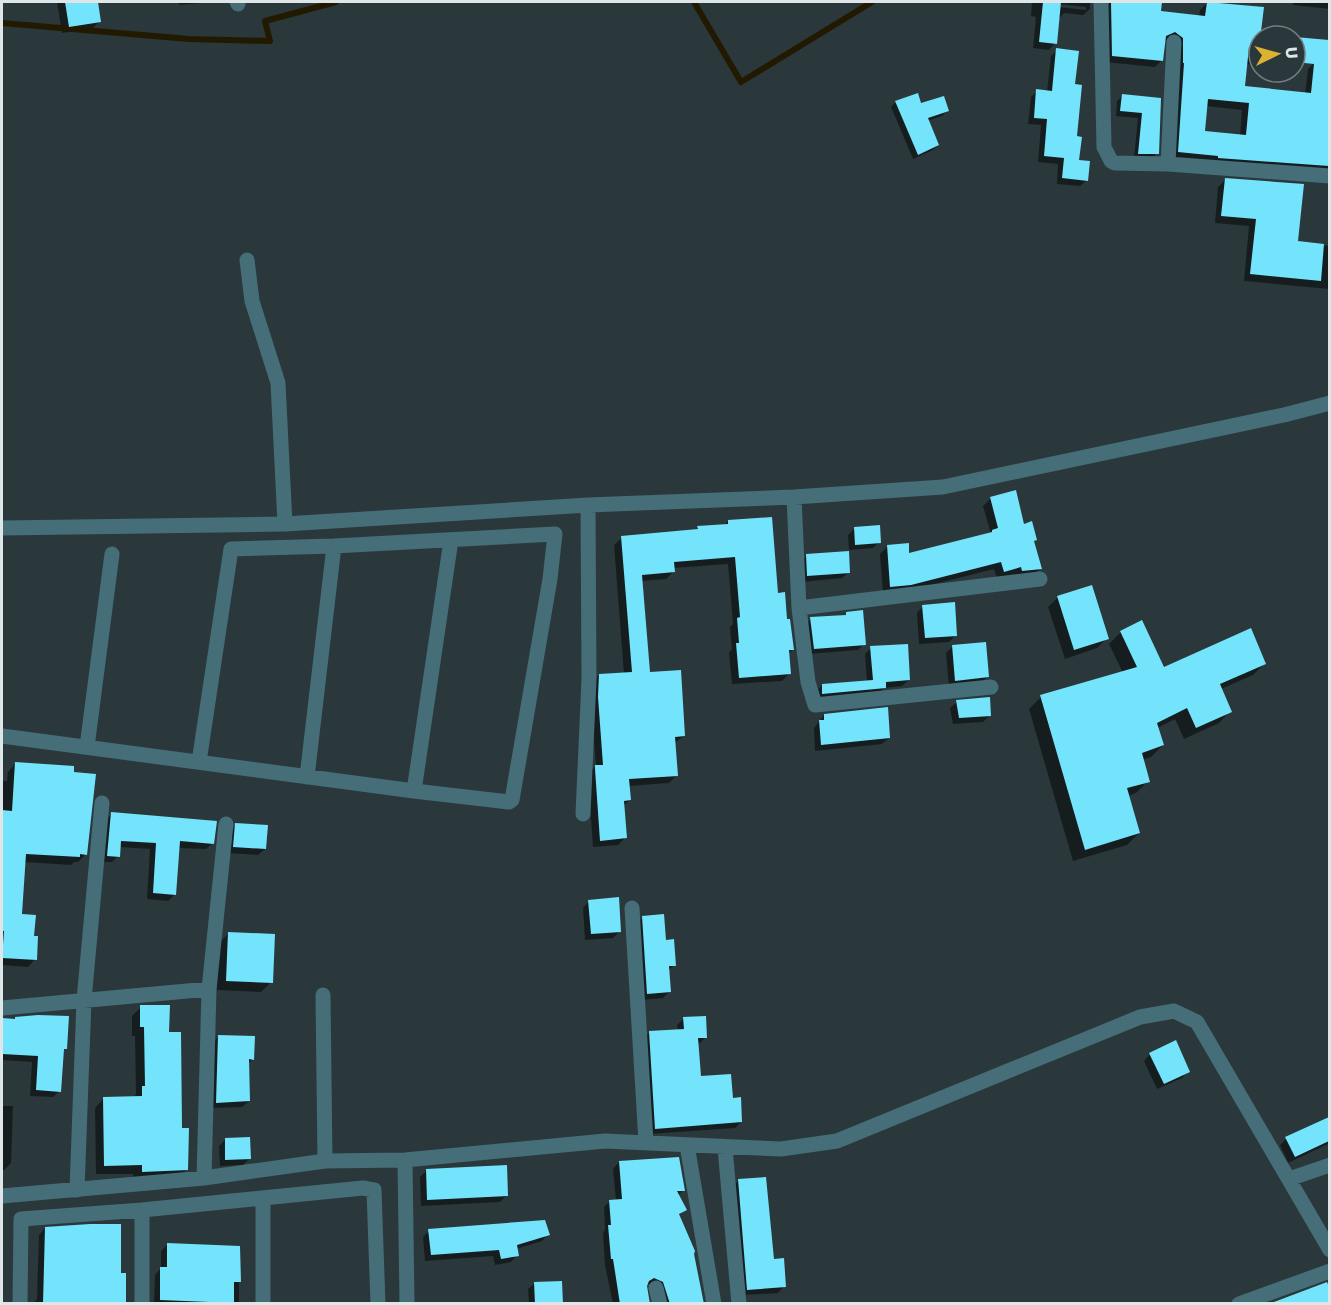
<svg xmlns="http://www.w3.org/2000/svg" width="1331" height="1305" font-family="'Golos Text',sans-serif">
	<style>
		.shadow { fill: #0007; fill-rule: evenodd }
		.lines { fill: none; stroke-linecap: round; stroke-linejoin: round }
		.stream { stroke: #221901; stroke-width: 6 }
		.building { fill: #74e4fc; fill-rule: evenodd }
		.street { stroke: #456e78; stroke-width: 15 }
	</style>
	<rect width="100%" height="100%" fill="#2a383b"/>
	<path class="shadow" d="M57,2H97L100,21L92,29L62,33Z
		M179,2H213L179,5Z
		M1032,2H1090V9L1083,15L1064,13L1058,19L1055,43L1049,50L1033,48L1036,17L1031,16ZM1059,4L1086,7V10L1059,7Z
		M1099,2H1161L1160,12L1199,17L1200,10L1207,3L1260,35L1272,36H1259V66L1246,64L1243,88L1305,94L1308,69L1315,62L1330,63V177L1172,159L1171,40H1164L1162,60L1155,67L1105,62ZM1206,106L1242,110L1240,136L1203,133Z
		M1293,2H1330V9L1293,5Z
		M1057,50L1074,86L1078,161L1087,180L1080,186L1057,184L1058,164L1038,162L1041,125L1028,124L1031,97L1037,91L1047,92L1051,56Z
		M1122,96L1160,100L1157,153L1152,158H1134L1138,118L1116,116L1117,101Z
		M896,102L920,105L947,111L942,116L927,121L938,145L933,150L913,159L891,107Z
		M1225,180L1297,243L1330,246V289L1244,281L1249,226L1215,223L1218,187Z
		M991,498L1023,526L1036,539L1033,542L1040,569L1032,576L1015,578L1013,574L997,579L994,569L903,592L883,594L880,554L888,546L908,555L991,534L983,506Z
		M728,521L777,594L793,650L788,654L790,673L782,681L732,684L729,652L732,650L730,627L733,624L728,564L673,568V572L666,579L641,581L648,674L684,736L674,743L677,775L669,783L628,786L630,800L623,806L625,838L618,845L593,847L588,778V774L596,766L591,705L592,683L599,675L624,674L614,545L622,538L695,530L698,528L724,526Z
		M854,529L879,542L873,548L849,550L848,535Z
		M807,555L849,572L842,578L802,582L801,562Z
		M1058,597L1107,638L1097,648L1065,659L1048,607Z
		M923,606L956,635L949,642L919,644L917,613Z
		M847,614L864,644L858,650L808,654L804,625L811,619L844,616Z
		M1121,632L1163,669L1265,663L1253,675L1221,689L1230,711L1219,723L1184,739L1175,719L1157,728L1163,745L1151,757L1142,760L1148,781L1136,793L1128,796L1139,833L1127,845L1073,861L1029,709L1041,697L1123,673L1109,644Z
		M953,646L987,677L981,683L949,687L946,653Z
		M871,648L909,680L902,686L884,688L878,694L816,700V692L822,685L867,682L865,654Z
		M957,702L990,715L983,722L953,724L950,708Z
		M824,715L889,738L882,744L815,751L814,728Z
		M15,764L86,854L78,862H74L71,865L24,862L20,916L32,938L35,959L28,967L2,965V781H7L8,772Z
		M112,814L213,843L206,849L178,848L175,894L168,901L147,899L150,849L119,847L118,856L112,862H101L105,820Z
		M236,825L265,849L258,855L228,853L230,831Z
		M589,901L620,931L613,938L585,940L583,908Z
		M643,917L664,941L674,965L668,971L670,991L663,998L641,1000L636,924Z
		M228,934L271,982L261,992L217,990L218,944Z
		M141,1007L168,1034L187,1169L178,1178L133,1180V1174H96L95,1108L104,1098L134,1097L136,1094L135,1036H132V1016Z
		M15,1018L65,1048L62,1052L59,1091L53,1097L30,1096L32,1062L2,1060V1020H13Z
		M683,1019L706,1037L700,1043H697L699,1078L732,1099L741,1122L735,1128L649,1134L644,1039L650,1032L678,1031L677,1025Z
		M218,1037L253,1059L248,1064L249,1101L242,1107L210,1108L212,1043Z
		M1150,1054L1188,1071L1182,1078L1157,1089L1144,1061Z
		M2,1106H13L11,1163L4,1170H2Z
		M1329,1116L1330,1143L1288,1163L1280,1145L1286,1139L1325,1120Z
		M225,1140L249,1159L243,1165L220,1166L219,1146Z
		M619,1162L683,1190L678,1196L685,1209L678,1216L692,1254L703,1304H662L652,1284H645L649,1304H613L605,1265L603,1233L605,1230L604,1207L610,1201H616L613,1169Z
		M426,1171L507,1195L500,1202L421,1206L420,1177Z
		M738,1181L784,1286L778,1293L742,1295L732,1187Z
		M45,1228L120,1274L125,1304H32L37,1299L39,1235Z
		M429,1231L548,1234L542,1241L516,1249L517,1255L511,1262L495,1265L493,1256L425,1261L423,1237Z
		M167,1245L239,1247V1304H154L155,1275L161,1268V1251Z
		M535,1283L561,1304H529L528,1289Z"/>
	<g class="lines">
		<path class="stream" d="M694,2L741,82L872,2
			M2,23L189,39L270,41L265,21L336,2"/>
	</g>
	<path class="building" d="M65,2H98L101,22L69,27Z
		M1043,2H1061L1057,44L1039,42Z
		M1111,2H1162L1161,11L1205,16L1207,2L1264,7L1259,48L1249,47L1245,86L1311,93L1314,64L1295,62V37L1329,40V166L1218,158V156L1178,152L1184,63H1183V38L1175,32L1166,36L1163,61L1112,56ZM1208,99L1249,103L1246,135L1205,131Z
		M1056,48L1079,51L1075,84L1082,85L1077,136L1082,137L1079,160L1090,161L1088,181L1062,178L1064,158L1044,156L1047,119L1034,118L1036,89L1052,91Z
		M918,93L921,103L944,96L949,111L928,118L939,145L918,155L895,101Z
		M1122,94L1161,98L1159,154H1138L1142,113L1120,111Z
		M1225,178L1304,184L1298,241L1324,244L1321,281L1250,274L1256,219L1221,216Z
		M1016,490L1024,524L1032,521L1037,540L1034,541L1042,569L1022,571L1021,567L1004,572L1001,562L911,585L890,587L887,545L909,543V553L992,532V530L998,528L990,497Z
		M772,517L778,593L785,592L787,619H790L794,650H789L791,674L739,678L736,643H739L737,618L740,617L735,557L674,562L675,572L642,575L650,672L681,670L685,736L675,737L678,776L629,779L631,800L624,801L627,838L600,841L595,769V765H603L598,697L599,674L632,672L621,536L698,529L697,526L728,524V520Z
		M880,525L881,543L855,545L854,527Z
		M849,551L850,573L807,576L806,554Z
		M1092,585L1109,639L1074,650L1057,596Z
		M955,602L957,636L925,638L922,605Z
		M863,610L866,645L814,649L810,617L846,615V612Z
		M1142,620L1164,667L1251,628L1266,664L1220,684L1232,712L1196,728L1187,708L1157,723L1164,745L1142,753L1150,782L1127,788L1140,833L1085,850L1040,695L1137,667L1120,631Z
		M986,642L989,677L955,681L952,645Z
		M908,644L910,680L886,682V688L822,694V684L873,680L870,646Z
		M990,697L991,716L959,718L956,700Z
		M888,707L890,738L821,745L819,720H824V714Z
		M15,762L74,766V772L96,774L87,855L80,854V857L26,854L22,914L36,915L34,936H38L37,960L2,958L4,931H2V810L12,811Z
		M111,812L217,821L214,844L180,841L176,895L153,893L156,843L121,841L120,857L107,856Z
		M235,823L268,825L266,849L233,847Z
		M619,897L621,932L591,934L588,900Z
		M664,914L666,940L674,939L676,966H669L671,992L647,994L642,916Z
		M228,932L275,934L273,983L226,981Z
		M140,1005H170L169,1032H181L182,1128H189L188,1170L142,1172V1165L104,1166L103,1097L142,1096V1086H145L144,1027H140Z
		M38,1015L69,1016L67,1049H64L61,1092L36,1090L38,1056L2,1054V1018L15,1019V1017Z
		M706,1016L707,1038H698L701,1076L731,1074L733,1098L741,1097L742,1122L655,1129L649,1031L684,1029L683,1017Z
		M218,1035L255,1036L254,1060L249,1059L250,1101L216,1103Z
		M1176,1040L1190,1072L1164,1084L1149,1053Z
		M1329,1117V1141L1295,1157L1285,1137Z
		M250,1137L251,1159L225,1160V1138Z
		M679,1157L685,1191H677L687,1210L679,1214L695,1251L694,1254L704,1304H670L663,1282L654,1278L649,1281L647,1286L650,1304H620L613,1259H611L608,1225H611L609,1200L622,1199L619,1161Z
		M507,1165L508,1196L427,1200L426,1169Z
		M766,1177L774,1259L784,1258L786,1287L747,1290L738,1179Z
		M545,1220L550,1235L517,1245L519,1256L501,1259L499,1250L431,1255L428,1229Z
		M90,1224H121V1273H126V1304H43L45,1227Z
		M167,1243L240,1246L241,1282H234V1303L160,1300V1267H167Z
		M562,1281L563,1304H535L534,1282Z
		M1327,1282L1329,1287V1304H1269Z"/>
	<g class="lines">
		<path class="street" d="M237,2L238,4
			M1101,2L1104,147L1111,161L1115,163L1168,164
			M1174,42L1168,164L1330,176
			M247,260L252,301L278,383L285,524
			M794,497L799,608L808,682L815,705L991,687
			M2,528L285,524L588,505L794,497L943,487L1284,415L1330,403
			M799,608L1040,579
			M2,736L414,791L509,802L512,800L550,579L555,534L334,546L231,549L199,762
			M87,747L112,554
			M307,777L334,546
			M414,791L451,540
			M583,814L589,679L588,505
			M632,908L646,1142
			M323,995L325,1161
			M2,1008L209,989
			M687,1145L714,1304
			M725,1148L739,1304
			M405,1160L407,1304
			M204,1178L209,989L226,824
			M1289,1179L1330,1165
			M77,1190L84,1000L102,803
			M2,1196L204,1178L325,1161L405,1160L605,1141L781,1149L837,1141L1140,1017L1174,1011L1197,1022L1330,1250
			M142,1210L363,1188L374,1190L378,1304
			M656,1288L660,1304
			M20,1304L21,1219L142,1210V1304
			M263,1304V1198
			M1239,1304L1330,1271"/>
	</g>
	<rect width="1331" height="1305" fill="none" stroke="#dee6e8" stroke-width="6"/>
	<g transform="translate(1277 54) rotate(85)"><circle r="28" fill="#2a383b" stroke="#727e80" stroke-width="1.5"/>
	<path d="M0-4.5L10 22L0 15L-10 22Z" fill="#dcb233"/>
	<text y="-9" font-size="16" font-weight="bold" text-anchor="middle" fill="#dee6e8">U</text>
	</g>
</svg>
